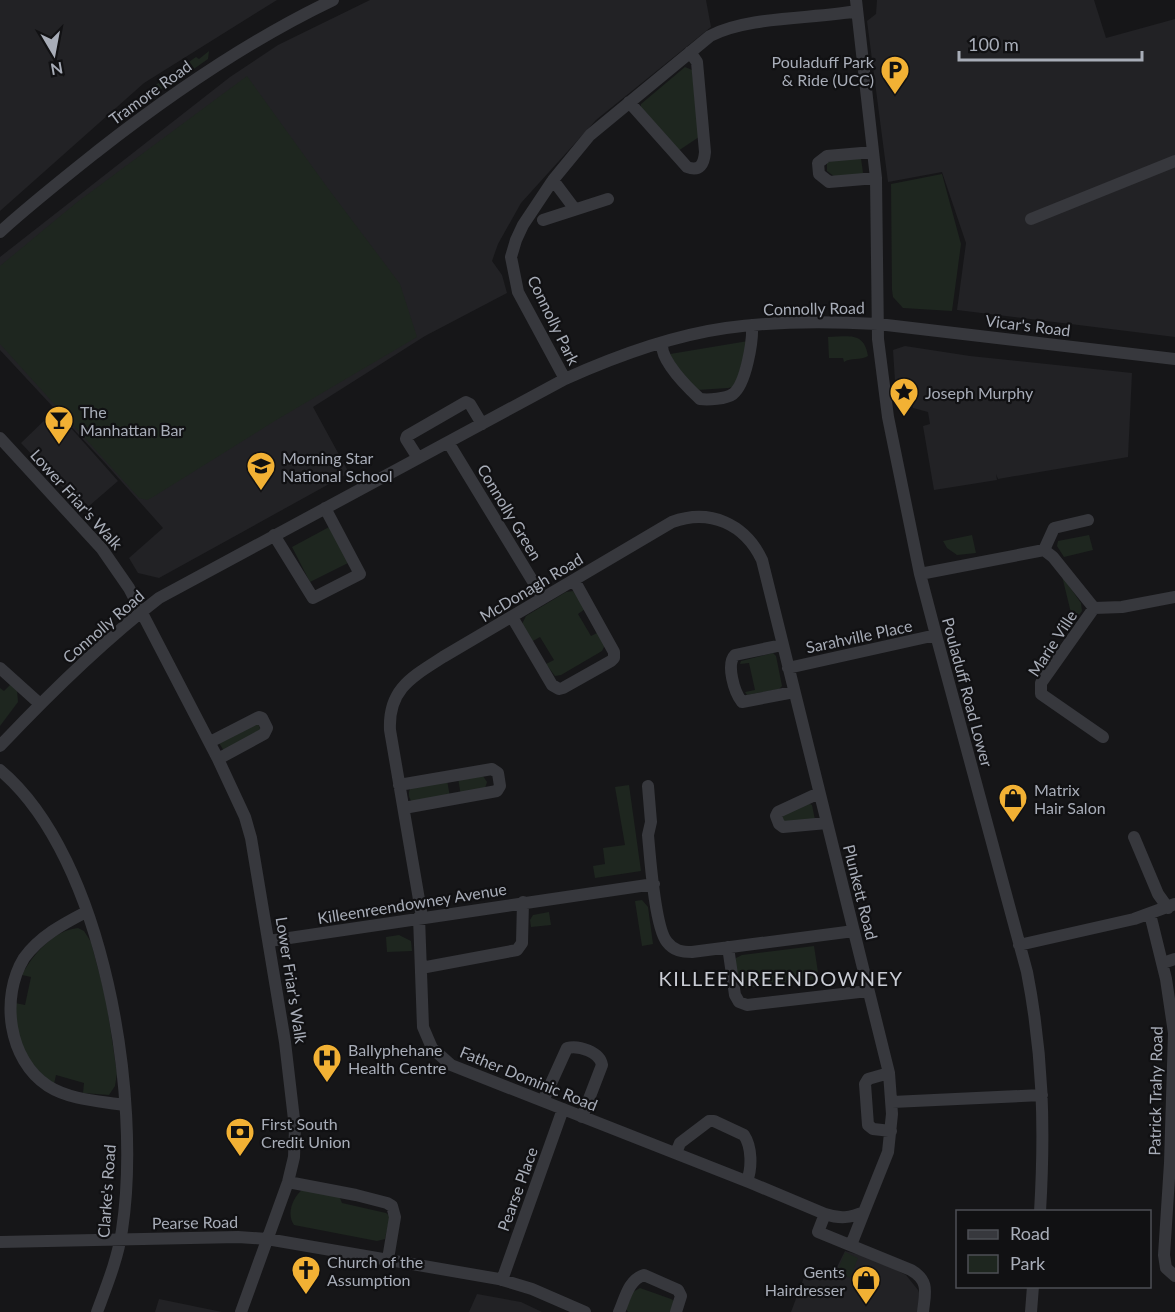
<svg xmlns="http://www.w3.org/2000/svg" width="1175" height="1312" font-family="Lato,sans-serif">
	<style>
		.built { fill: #222225 }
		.green { fill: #1e261f }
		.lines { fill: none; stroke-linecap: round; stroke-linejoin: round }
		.minor { stroke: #37383d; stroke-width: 12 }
		.labels { text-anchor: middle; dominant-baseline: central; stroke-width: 4.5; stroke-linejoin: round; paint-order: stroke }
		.poi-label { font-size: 16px; fill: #a8adb8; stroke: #111113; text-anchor: start }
		.street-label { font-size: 16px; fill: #a8adb8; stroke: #111113 }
		.quarter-label { font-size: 20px; letter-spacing: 1.5px; fill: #c9ccd4; stroke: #111113 }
	</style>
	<rect width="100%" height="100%" fill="#161618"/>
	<path class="built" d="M0,0H277L144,83L0,211Z
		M370,0H706L711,27L596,120L521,203L498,244L492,261L502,275L507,293L425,336L313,407L349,473L159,578L138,573L129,558L163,528L106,464L0,350V257L230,77L278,45Z
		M877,0H1094L1106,38L1175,19V337L957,310L966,243L942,172L888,182L867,21L876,14Z
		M905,346L970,356L1132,373L1128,457L998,479L996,474L997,480L934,490L923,426L930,424L928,412L913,408L909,395L896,397L893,350Z
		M55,410L118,481L89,506L81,507L21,443Z
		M845,1251L875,1259L906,1275L918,1290L922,1299L917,1312H791L806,1272L831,1279Z
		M477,1294L521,1302L542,1312H469Z
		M159,1299L222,1312H155Z"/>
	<path class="green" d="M209,51L208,59L168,87L144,93L196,57L199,59Z
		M685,67L692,70L699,137L678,151L641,109V104Z
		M247,76L327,187L400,284L417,337L273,422L153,497L147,500L139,498L0,344V266L76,203Z
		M861,158L863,173L861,175L835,177L827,171V163L830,161Z
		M942,174L961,244L952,311L903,308L893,297L892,290L891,184Z
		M828,337C848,337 864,331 868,356C860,361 851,357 844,362L843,358H829Z
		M748,341L737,380L733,387L728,388L697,390L677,367L670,354Z
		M331,526L350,562L310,582L292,547Z
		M972,535L976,553L957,555L947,548L943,541Z
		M1089,535L1093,550L1064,557L1057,546L1058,541Z
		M1062,576L1081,603L1082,611L1079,615L1072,617Z
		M573,591L585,609L578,614L591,636L599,632L605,645L602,651L561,675L555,676L546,664L554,660L540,637L531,642L522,624L526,616L566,592Z
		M773,653L776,656L782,686L779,689L747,695L745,692L755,690L749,663L740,664L741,661Z
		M11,684L17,690L18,702L0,726V688L4,691Z
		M258,723L261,731L224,751L219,743Z
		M483,776L487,782L484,791L461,796L458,778Z
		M447,780L450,797L412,802C408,797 408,792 411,787Z
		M629,785L641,871L595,878L593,866L605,864L603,848L625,845L615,787Z
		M806,802L812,805L815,820L790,825L782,820L783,814Z
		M642,900L648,907L653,944L642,946L635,901Z
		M549,912L551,925L531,927L530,920L533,915Z
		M78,928L84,931L91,942L106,999L117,1073L115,1086L109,1095L83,1093L84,1083L56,1075L54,1084C37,1073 22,1052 17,1032C15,1023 15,1012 15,1003L25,1005L31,977L22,975C33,954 54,930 78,928Z
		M399,935L411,941L412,951L387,952L386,937Z
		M814,946L819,979L746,988L739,985L735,961L736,958L742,955Z
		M302,1190L339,1196L342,1203L386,1213L390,1216L385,1239L377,1241L294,1225C286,1214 293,1197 302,1190Z
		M845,1252L858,1258L850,1278L837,1272Z
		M640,1288L671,1299L674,1301L672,1312H628L626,1309L633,1292Z"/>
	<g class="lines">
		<path class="minor" d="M856,0L876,178L878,339L888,417L920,574L936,635L1027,972C1043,1054 1045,1128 1040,1212
			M629,102L687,167C700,172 704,164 705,152L697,62L690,52
			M873,152L827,156L818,163L819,174L829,182L876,178
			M553,180L574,208
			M1031,219L1175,161
			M543,220L608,199
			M0,232C32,203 65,177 99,150C172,93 249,40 333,0
			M662,343C660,360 687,387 700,399C708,400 726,399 733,394C746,384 753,341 752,325
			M565,379L518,292L511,257L516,240L523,225L553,180L590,135L710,36C747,16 814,19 857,11
			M0,438L102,549L129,588L218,759L245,817L251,838L285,1042L295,1128L294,1157L288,1182L241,1312
			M448,442L543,598
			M418,458L406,439L407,436L466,402L470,404L482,424
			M274,535L313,598L360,574L325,508
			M1044,550L1054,528L1088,520
			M920,574L1044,550L1053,557L1094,608L1122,607L1175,597
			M1094,608L1041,683V694L1103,737
			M512,617L552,685L559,689L563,688L611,661L614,658V652L574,580
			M782,645L735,655C726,664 734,692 742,702L794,692
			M0,668L40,704
			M788,668L936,635
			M210,742L259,717L262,718L267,728L264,734L218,759
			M0,746C50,693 102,642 159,598L565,379C616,356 670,336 726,328C776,321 827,321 878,324L1175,359
			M0,770C105,858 142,1099 122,1230C118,1258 107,1285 97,1312
			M399,785L492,769L498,773L500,786L497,791L404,808
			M648,786L651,822L648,835C650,857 655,928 667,942C674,951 682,952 692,952L854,931
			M819,793L778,812L776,816L779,824L783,827L827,823
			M1134,837L1158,894L1168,908
			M86,912C63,924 40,936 24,958C0,997 8,1060 48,1086C70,1100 100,1101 124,1105
			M1150,914L1166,979L1174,1033L1170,1163L1164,1255L1166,1268L1175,1276
			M419,917L423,1027L432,1048L451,1065L751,1183L825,1214C840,1219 850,1218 864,1212L888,1152L892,1114L889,1073L762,560C745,524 710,508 672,522L443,657C412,677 388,689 390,730L422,917
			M269,941L654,884
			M1019,945L1134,919L1175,904
			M728,947L735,995L739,1002L747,1005L868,991
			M1163,963L1175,959
			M421,968L517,950L522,943L523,902
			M889,1073L868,1079L865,1084L868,1125L873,1129L891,1131
			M543,1101L567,1048C579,1045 600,1052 602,1065L582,1117
			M892,1102L1042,1095
			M676,1153L680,1143L709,1121H714L744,1135C752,1147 752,1168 747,1181
			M288,1182L356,1195L387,1203L392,1206L395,1217L388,1259
			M825,1214L818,1232L911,1270C930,1281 925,1293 923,1312
			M0,1242L238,1237L267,1239L499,1279L532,1289L585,1312
			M851,1245L864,1212
			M502,1280L563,1109
			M619,1312C625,1299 628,1280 644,1275L678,1290L681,1296L676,1312
			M1031,1312L1033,1286"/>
	</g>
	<defs>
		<g id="parking-pin" transform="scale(1.5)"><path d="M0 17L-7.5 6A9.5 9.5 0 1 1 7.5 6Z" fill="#f2b134" stroke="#111113"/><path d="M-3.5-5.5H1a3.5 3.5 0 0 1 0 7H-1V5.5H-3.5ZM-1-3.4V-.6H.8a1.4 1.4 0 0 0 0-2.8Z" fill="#111"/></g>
		<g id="sight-pin" transform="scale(1.5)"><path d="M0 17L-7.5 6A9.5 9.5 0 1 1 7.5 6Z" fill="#f2b134" stroke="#111113"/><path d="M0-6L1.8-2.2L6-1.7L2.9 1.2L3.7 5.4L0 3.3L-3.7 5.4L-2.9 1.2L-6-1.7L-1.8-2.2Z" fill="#111"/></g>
		<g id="bar-pin" transform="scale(1.5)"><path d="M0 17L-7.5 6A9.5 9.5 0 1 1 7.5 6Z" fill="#f2b134" stroke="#111113"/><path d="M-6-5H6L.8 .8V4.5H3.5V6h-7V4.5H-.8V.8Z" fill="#111"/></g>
		<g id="school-pin" transform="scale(1.5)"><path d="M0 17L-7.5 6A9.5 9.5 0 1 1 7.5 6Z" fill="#f2b134" stroke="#111113"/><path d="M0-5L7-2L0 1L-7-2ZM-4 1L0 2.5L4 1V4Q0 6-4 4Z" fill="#111"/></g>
		<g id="shop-pin" transform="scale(1.5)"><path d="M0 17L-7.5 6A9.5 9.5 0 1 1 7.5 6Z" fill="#f2b134" stroke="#111113"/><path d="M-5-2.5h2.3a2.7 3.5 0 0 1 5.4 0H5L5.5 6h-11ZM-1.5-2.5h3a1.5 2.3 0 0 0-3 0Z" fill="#111"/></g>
		<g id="hospital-pin" transform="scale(1.5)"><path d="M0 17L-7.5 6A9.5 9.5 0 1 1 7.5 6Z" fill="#f2b134" stroke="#111113"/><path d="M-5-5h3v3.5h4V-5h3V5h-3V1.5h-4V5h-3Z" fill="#111"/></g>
		<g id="bank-pin" transform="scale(1.5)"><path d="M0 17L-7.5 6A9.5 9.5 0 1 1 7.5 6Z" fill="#f2b134" stroke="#111113"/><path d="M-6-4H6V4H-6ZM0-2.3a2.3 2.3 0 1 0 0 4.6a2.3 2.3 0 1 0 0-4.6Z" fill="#111"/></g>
		<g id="church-pin" transform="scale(1.5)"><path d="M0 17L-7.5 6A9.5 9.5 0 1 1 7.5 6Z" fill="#f2b134" stroke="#111113"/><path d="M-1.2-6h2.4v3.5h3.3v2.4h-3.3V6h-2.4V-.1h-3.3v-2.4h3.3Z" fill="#111"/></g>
	</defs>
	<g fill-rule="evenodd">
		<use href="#parking-pin" x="895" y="70"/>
		<use href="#sight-pin" x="904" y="392"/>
		<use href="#bar-pin" x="59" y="420"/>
		<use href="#school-pin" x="261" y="466"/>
		<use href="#shop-pin" x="1013" y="798"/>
		<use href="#hospital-pin" x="327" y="1058"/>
		<use href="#bank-pin" x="240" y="1132"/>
		<use href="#church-pin" x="306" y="1270"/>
		<use href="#shop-pin" x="866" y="1280"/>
	</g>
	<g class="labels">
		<g class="poi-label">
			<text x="874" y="61" text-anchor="end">Pouladuff Park<tspan x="874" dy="18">&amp; Ride (UCC)</tspan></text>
			<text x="925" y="392">Joseph Murphy</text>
			<text x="80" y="411">The<tspan x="80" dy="18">Manhattan Bar</tspan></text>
			<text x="282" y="457">Morning Star<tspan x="282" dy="18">National School</tspan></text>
			<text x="1034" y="789">Matrix<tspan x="1034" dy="18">Hair Salon</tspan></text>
			<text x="348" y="1049">Ballyphehane<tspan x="348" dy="18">Health Centre</tspan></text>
			<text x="261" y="1123">First South<tspan x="261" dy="18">Credit Union</tspan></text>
			<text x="327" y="1261">Church of the<tspan x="327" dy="18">Assumption</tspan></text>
			<text x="845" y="1271" text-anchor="end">Gents<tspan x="845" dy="18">Hairdresser</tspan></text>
		</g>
		<g class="street-label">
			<text transform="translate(150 92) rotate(-36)">Tramore Road</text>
			<text transform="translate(814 308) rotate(-1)">Connolly Road</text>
			<text transform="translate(554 320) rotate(64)">Connolly Park</text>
			<text transform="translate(1028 325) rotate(7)">Vicar's Road</text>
			<text transform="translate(77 499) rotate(48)">Lower Friar's Walk</text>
			<text transform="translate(510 512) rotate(59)">Connolly Green</text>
			<text transform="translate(531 587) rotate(-31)">McDonagh Road</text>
			<text transform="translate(103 626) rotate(-41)">Connolly Road</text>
			<text transform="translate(859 636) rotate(-12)">Sarahville Place</text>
			<text transform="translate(1052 643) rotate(-57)">Marie Ville</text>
			<text transform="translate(968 692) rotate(75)">Pouladuff Road Lower</text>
			<text transform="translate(861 892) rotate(76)">Plunkett Road</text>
			<text transform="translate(412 903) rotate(-9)">Killeenreendowney Avenue</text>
			<text transform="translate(292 980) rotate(81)">Lower Friar's Walk</text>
			<text transform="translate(529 1078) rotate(22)">Father Dominic Road</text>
			<text transform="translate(1155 1091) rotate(-89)">Patrick Trahy Road</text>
			<text transform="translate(517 1189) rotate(-70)">Pearse Place</text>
			<text transform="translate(106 1191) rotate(-86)">Clarke's Road</text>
			<text transform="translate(195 1222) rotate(-1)">Pearse Road</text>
		</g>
		<g class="quarter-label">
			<text x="781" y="978">KILLEENREENDOWNEY</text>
		</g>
	</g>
	<rect x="956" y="1210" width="195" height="78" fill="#111113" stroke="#4d4f55" stroke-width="1.5"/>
	<rect x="968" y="1230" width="30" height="9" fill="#37383d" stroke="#4d4f55" stroke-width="1.5"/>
	<text x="1010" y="1240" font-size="18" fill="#a8adb8">Road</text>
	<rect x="968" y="1255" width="30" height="18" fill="#1e261f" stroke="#4d4f55" stroke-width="1.5"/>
	<text x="1010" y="1270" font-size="18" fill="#a8adb8">Park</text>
	<g transform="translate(54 54) rotate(170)" stroke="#111113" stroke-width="4.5" paint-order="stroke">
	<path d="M0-4.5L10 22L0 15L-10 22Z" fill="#a8adb8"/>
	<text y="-9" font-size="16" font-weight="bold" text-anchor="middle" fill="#a8adb8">N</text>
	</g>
	<path d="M959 51v9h183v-9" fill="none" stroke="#a8adb8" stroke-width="3"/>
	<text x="968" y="51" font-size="18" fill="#a8adb8" stroke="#111113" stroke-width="4.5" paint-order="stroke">100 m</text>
</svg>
